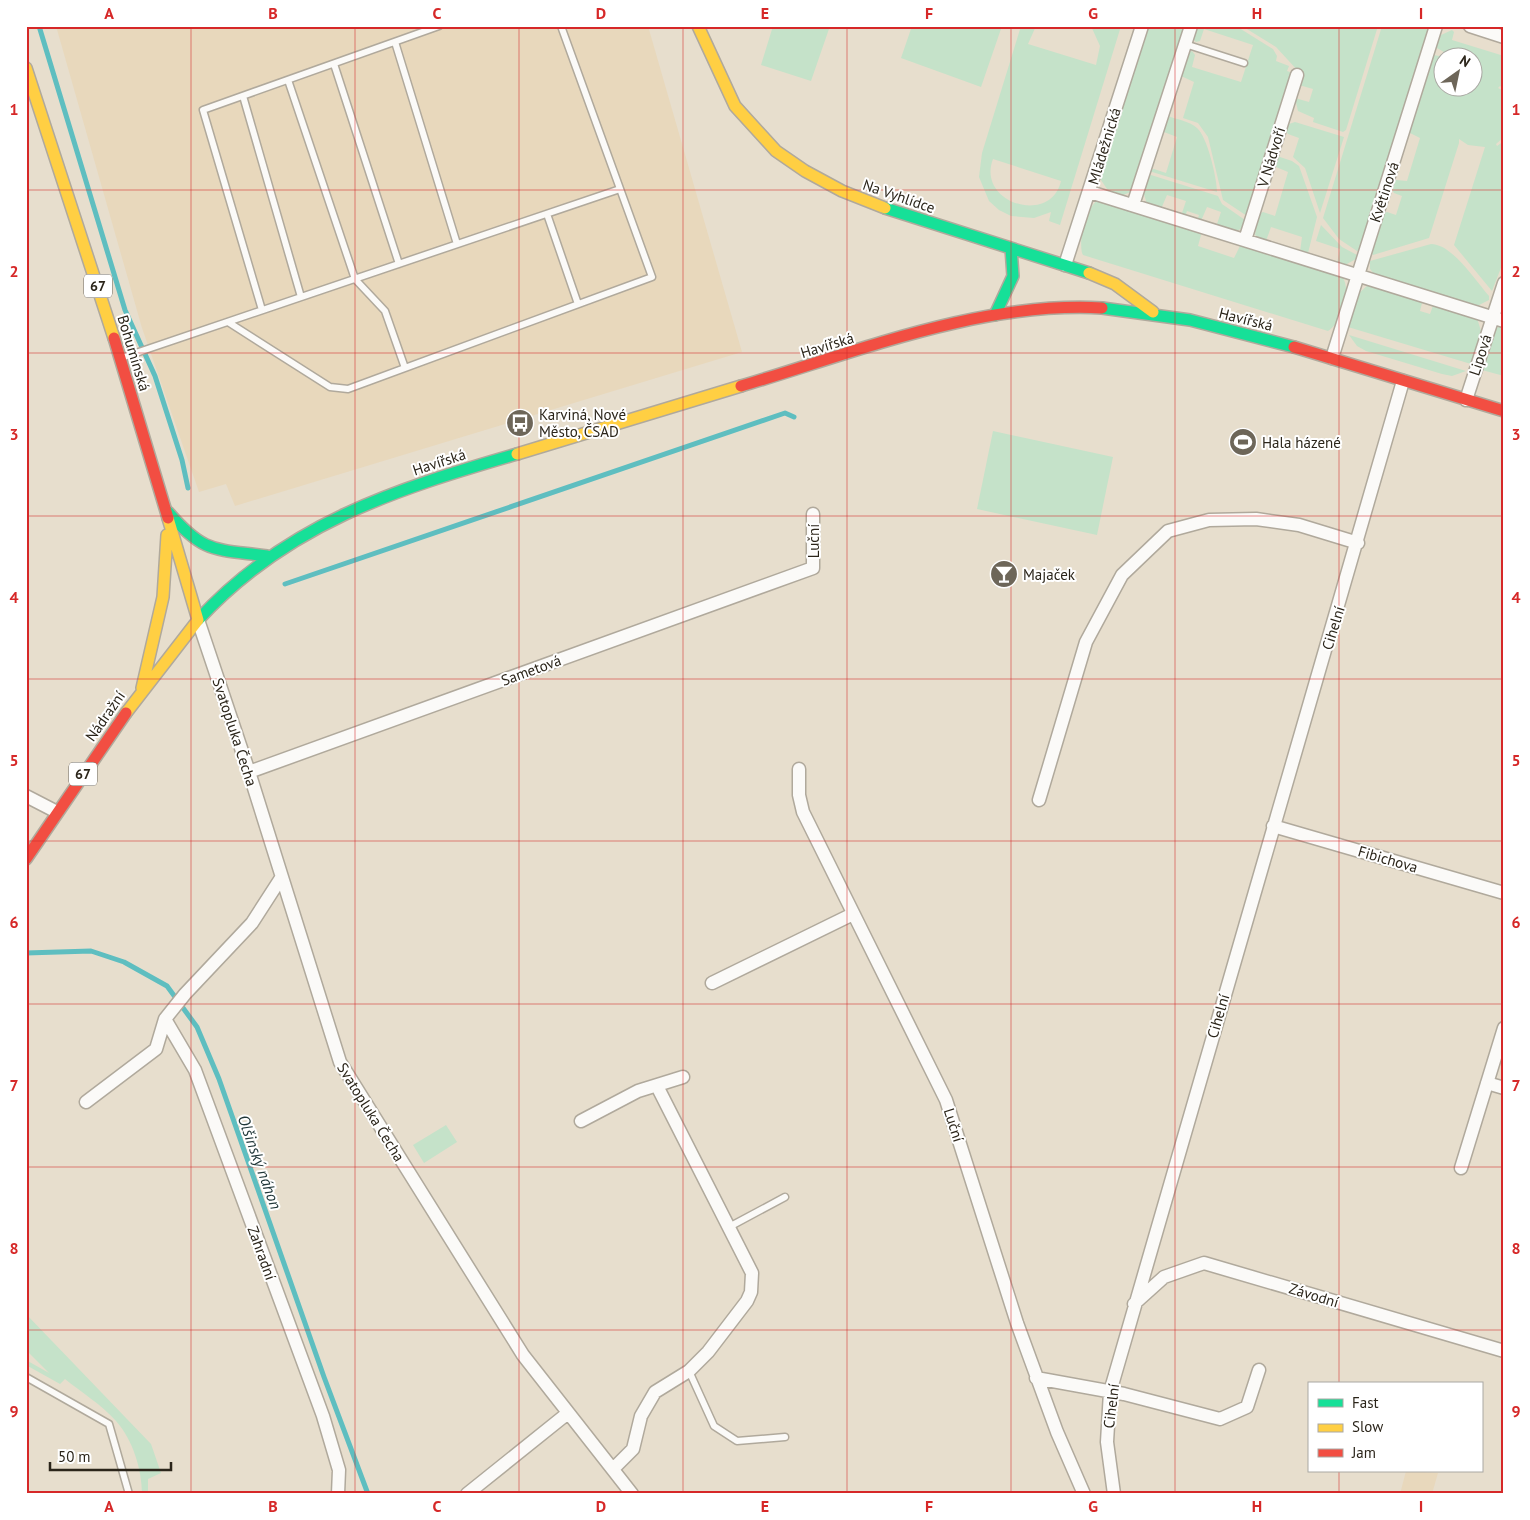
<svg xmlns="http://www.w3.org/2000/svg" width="1530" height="1520" font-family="'PT Sans',sans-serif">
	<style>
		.built { fill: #e8d8bc }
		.green { fill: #c5e2c9; fill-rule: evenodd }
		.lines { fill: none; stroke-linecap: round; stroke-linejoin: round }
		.stream { stroke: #5ebec0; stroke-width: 5 }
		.lane-casing { stroke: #b0a99c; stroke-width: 9 }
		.street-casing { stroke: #b0a99c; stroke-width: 15 }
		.fast-casing { stroke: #b0a99c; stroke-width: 14 }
		.slow-casing { stroke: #b0a99c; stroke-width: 14 }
		.jam-casing { stroke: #b0a99c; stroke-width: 14 }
		.lane { stroke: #fbfaf8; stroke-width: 6 }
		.street { stroke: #fbfaf8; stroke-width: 12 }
		.fast { stroke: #16e098; stroke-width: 11 }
		.slow { stroke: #ffcf43; stroke-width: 11 }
		.jam { stroke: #f24e42; stroke-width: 11 }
		.grid { fill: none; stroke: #d62828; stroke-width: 1; stroke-opacity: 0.55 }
		.labels { text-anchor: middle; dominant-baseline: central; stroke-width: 4; stroke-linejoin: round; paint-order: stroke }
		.shield { fill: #fff; stroke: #6b665f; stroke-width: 1 }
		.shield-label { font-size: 14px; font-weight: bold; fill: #2b251a }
		.street-label { font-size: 15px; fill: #2b251a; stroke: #fff }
		.poi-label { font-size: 15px; fill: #2b251a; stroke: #fff; text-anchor: start }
		.water-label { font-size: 16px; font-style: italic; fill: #203638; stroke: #fff }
		.neatline { fill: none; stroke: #d62828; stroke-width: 2 }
		.grid-label { font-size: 16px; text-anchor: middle; font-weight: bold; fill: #d62828 }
	</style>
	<rect width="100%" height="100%" fill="#e7decd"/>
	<path class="built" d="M56,26H648L742,352L235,506L226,484L199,492L142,328Z
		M1406,1471L1438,1473L1432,1494H1400Z"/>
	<path class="green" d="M773,26H830L811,81L761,65Z
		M912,26H1002L981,87L901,58Z
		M1021,26H1036L1028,44L1096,65L1100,46L1091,26H1106L1107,29L1108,26H1121L1060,225L1049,221L1051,212L1034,218L1011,216L999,210L989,201L979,177L982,153ZM993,159L1061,181C1051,226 976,203 993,159Z
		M1146,26H1186L1133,191L1121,196L1109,192L1099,177Z
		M1195,26H1236L1273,49L1277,56L1276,61L1289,66L1287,71L1293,73L1247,216L1223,200L1208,137L1198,123L1183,118L1194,82L1181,76L1187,53L1192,51L1195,55L1192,67L1241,82L1253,45L1204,29L1200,41L1196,42L1193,39Z
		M1242,26H1378L1346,130L1343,132L1313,122L1314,118L1298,111L1295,98L1309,102L1313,89L1299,85V72L1276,47Z
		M1382,26H1427V34L1360,250L1357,251L1339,239L1323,218Z
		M1452,30L1454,32L1452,40L1504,56V89L1500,86L1498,88L1504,91V137L1496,144L1497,146L1504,141V260L1492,291L1454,245L1485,147L1468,145L1459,139V143L1429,238L1373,255L1371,253L1383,214L1387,212L1396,215L1402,196L1394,193L1391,188L1396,180L1407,181L1420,138L1410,133V129L1433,55L1446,57L1442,58V88H1472V58L1453,57L1435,47L1441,35Z
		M1167,116C1176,119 1189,121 1197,128C1207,136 1217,178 1217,192L1149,171L1154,169L1166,173L1177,137L1164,132Z
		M1295,122L1344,137L1320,213L1305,168L1293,157L1299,138L1288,134L1285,129L1289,124Z
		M1277,156L1292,161L1299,166L1317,217L1308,253L1305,255L1300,252L1302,237L1271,227L1266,241L1255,235L1258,215L1263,212L1275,216L1288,172L1276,167Z
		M1151,175L1218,196L1222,204L1245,220L1243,228L1236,231L1216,227L1221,212L1207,207L1201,221H1197L1199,215L1187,211L1185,217L1182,213L1186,201L1167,195L1161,209L1147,204L1143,191L1148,177Z
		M1098,200L1200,231L1201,235L1198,246L1234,258L1241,244L1342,276C1352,291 1343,321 1328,331L1083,255C1077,244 1087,206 1098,200Z
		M1321,225L1342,247L1357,255L1356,259L1345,265L1337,263L1340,249L1316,241Z
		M1431,244C1452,244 1475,280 1489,296V300L1477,306L1374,274L1370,269V261Z
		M1369,284L1423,299L1420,311L1430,314L1434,303L1477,318L1481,331L1471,364L1348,327L1358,294Z
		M1500,326H1504V376L1482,370L1494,330Z
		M1349,335L1466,371L1452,376L1442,374L1366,351L1357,346Z
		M993,431L1113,457L1097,535L977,509Z
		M446,1125L457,1142L424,1163L413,1145Z
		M26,1314L151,1444L161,1473L148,1479V1494H142C142,1470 133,1440 116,1421C102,1405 81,1392 65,1379L60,1384L26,1365V1360L49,1373L26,1350Z"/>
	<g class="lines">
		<path class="stream" d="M39,26L125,310L155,376L182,460L188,488
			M285,584L785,413L794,417
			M26,953L91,951L124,962L167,986L197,1027L219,1079L324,1377L368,1494"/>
		<g class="lane-casing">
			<path id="lane" d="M395,42L457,244
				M1185,44L1244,63
				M334,64L399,264
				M288,80L355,279L385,311L405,368
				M243,96L301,297
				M547,214L578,304
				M262,310L203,110L439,26
				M228,322L330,387L348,389L652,277L561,26
				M124,357L620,189
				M729,1227L785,1197
				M689,1371L714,1426L737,1441L785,1437
				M26,1377L109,1424L129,1494"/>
		</g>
		<g class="street-casing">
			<path id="street" d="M1470,26L1504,37
				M1090,192L1504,321
				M1133,205L1191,26
				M1245,240L1297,75
				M1065,265L1142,26
				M1332,358L1436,26
				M1466,400L1504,283
				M198,620L249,772L340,1062L523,1355L632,1494
				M799,769V795L803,812L946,1100L1017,1323L1057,1432L1084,1494
				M249,772L813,568V514
				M26,796L57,812
				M1039,800L1086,642L1122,575L1168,531L1209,520L1256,519L1299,525L1358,543
				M1273,826L1504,893
				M712,983L853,914
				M165,1019L195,1070L323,1416L339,1470L338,1494
				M1487,1083L1504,1088
				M86,1102L156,1049L165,1019L185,994L252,923L281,878
				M581,1121L638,1091L683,1077
				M1461,1168L1504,1028
				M1134,1304L1164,1277L1204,1263L1504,1351
				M1036,1378L1124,1394L1220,1419L1247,1407L1259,1370
				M613,1469L633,1449L641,1416L655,1392L689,1371L708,1352L747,1301L751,1292L752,1273L657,1086
				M467,1494L568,1413
				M1114,1494L1107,1442L1110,1392L1403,381"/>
		</g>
		<g class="fast-casing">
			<path id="fast" d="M885,208L1089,273
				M1102,308L1190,320L1294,347
				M995,315L1013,276L1011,248
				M168,512C204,554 215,549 267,556
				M198,620C286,524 396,489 517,454"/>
		</g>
		<g class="slow-casing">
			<path id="slow" d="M698,26L735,106L776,151L805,171L842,191L885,208
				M26,68L114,338
				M1089,273L1115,284L1153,312
				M517,454L741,386
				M142,688L163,597L167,535
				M126,713L198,620L168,518"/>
		</g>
		<g class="jam-casing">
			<path id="jam" d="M114,338L168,518
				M1294,347L1504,411
				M741,386C856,352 981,301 1102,308
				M26,859L126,713"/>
		</g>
		<use href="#lane" class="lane"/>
		<use href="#street" class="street"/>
		<use href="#fast" class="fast"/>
		<use href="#slow" class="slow"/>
		<use href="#jam" class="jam"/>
	</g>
	<path class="grid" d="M191,26V1494M355,26V1494M519,26V1494M683,26V1494M847,26V1494M1011,26V1494M1175,26V1494M1339,26V1384M26,190H1504M26,353H1504M26,516H1504M26,679H1504M26,841H1504M26,1004H1504M26,1167H1504M26,1330H1504M1339,1471V1494"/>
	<defs>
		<g id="bus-disc" transform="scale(1.4375)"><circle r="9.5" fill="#6d6659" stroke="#fff"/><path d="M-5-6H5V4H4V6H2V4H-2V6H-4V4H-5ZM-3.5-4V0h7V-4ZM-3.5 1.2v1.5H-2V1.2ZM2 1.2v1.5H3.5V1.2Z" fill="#fff"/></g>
		<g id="stadium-disc" transform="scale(1.4375)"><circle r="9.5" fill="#6d6659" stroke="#fff"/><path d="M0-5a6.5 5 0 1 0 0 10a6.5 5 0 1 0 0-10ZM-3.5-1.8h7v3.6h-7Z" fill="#fff"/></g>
		<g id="bar-disc" transform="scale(1.4375)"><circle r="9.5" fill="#6d6659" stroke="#fff"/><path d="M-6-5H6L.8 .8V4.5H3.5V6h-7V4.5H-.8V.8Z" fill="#fff"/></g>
	</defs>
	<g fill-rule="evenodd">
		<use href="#bus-disc" x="520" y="423"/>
		<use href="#stadium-disc" x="1243" y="442"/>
		<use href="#bar-disc" x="1004" y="574"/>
	</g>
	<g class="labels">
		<g class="shield">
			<rect x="84" y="274.5" width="28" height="23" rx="4"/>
			<rect x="69" y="762.5" width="28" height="23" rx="4"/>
		</g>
		<g class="shield-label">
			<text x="98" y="286">67</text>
			<text x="83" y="774">67</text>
		</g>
		<g class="street-label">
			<text transform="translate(1104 146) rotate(-73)">Mládežnická</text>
			<text transform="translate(1271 157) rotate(-73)">V Nádvoří</text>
			<text transform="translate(1384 192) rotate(-72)">Květinová</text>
			<text transform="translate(899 196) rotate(19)">Na Vyhlídce</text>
			<text transform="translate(1246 319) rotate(14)">Havířská</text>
			<text transform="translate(827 345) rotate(-17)">Havířská</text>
			<text transform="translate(134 353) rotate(73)">Bohumínská</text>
			<text transform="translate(1480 355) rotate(-72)">Lipová</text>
			<text transform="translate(439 462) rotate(-18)">Havířská</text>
			<text transform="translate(813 541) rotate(-90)">Luční</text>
			<text transform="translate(1333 628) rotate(-73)">Cihelní</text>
			<text transform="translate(531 670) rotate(-20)">Sametová</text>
			<text transform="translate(105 716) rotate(-55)">Nádražní</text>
			<text transform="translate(235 732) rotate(72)">Svatopluka Čecha</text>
			<text transform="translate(1388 859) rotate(16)">Fibichova</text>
			<text transform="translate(1218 1016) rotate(-74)">Cihelní</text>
			<text transform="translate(371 1112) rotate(58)">Svatopluka Čecha</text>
			<text transform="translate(954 1125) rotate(72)">Luční</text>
			<text transform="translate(262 1253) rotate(70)">Zahradní</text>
			<text transform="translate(1314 1295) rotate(17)">Závodní</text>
			<text transform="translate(1111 1406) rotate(-83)">Cihelní</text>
		</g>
		<g class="poi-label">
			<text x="539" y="414">Karviná, Nové<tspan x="539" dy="17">Město, ČSAD</tspan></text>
			<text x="1262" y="442">Hala házené</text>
			<text x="1023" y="574">Majaček</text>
		</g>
		<g class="water-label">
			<text transform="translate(260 1162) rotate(70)">Olšinský náhon</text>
		</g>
	</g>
	<rect width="1530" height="1520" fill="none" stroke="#ffffff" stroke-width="55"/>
	<rect x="1308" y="1382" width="175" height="90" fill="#ffffff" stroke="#aaa8a3"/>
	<rect x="1318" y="1399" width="25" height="8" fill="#16e098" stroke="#aaa8a3"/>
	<text x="1352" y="1408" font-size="15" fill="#2b251a">Fast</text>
	<rect x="1318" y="1424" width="25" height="8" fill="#ffcf43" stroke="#aaa8a3"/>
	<text x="1352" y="1432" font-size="15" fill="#2b251a">Slow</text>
	<rect x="1318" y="1449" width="25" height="8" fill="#f24e42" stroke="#aaa8a3"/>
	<text x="1352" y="1458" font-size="15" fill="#2b251a">Jam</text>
	<g transform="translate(1458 72) rotate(33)"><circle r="24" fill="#ffffff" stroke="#aaa8a3"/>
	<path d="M0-4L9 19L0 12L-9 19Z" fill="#6d6659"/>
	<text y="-8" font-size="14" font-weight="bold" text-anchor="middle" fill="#2b251a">N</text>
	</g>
	<path d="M50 1462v8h121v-8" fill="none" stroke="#2b251a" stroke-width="2.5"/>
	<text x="58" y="1462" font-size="15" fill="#2b251a" stroke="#ffffff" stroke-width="4" paint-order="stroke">50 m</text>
	<rect x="28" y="28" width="1474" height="1464" class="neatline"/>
	<g class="grid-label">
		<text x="109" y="19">A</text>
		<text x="273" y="19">B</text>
		<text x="437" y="19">C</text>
		<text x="601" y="19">D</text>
		<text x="765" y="19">E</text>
		<text x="929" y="19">F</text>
		<text x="1093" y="19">G</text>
		<text x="1257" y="19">H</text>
		<text x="1421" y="19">I</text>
		<text x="14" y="115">1</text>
		<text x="1516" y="115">1</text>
		<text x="14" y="277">2</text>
		<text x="1516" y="277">2</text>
		<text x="14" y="440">3</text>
		<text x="1516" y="440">3</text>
		<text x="14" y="603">4</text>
		<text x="1516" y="603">4</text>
		<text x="14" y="766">5</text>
		<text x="1516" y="766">5</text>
		<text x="14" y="928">6</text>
		<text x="1516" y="928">6</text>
		<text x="14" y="1091">7</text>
		<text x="1516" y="1091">7</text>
		<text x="14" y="1254">8</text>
		<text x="1516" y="1254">8</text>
		<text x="14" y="1417">9</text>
		<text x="1516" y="1417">9</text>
		<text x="109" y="1512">A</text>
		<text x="273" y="1512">B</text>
		<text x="437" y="1512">C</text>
		<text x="601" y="1512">D</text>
		<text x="765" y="1512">E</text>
		<text x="929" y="1512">F</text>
		<text x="1093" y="1512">G</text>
		<text x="1257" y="1512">H</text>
		<text x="1421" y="1512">I</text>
	</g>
</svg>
